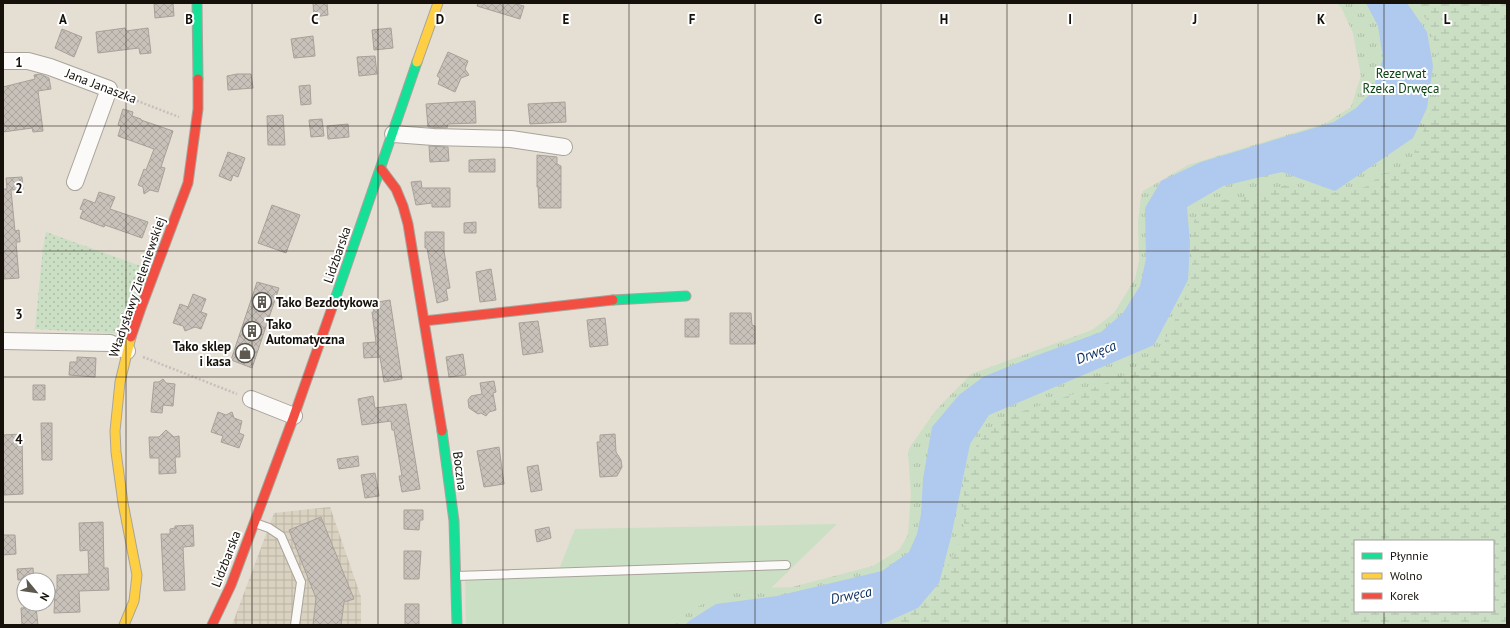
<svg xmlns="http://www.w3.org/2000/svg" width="1510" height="628" font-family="'PT Sans',sans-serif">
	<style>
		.industrial { fill: url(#industrial-grid) }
		.grass { fill: url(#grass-dots) }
		.wetland { fill: url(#wetland-marsh); fill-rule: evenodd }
		.park { fill: url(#park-tufts) }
		.garden { fill: #cbdfc4 }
		.water { fill: #b0c9ee }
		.building { fill: url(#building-cross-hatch); stroke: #a8a19a }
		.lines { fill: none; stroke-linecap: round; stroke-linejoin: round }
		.lane-casing { stroke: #a9a49b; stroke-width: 10 }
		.street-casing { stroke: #a9a49b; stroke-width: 18 }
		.fast-casing { stroke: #a9a49b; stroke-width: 11 }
		.slow-casing { stroke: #a9a49b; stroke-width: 11 }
		.jam-casing { stroke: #a9a49b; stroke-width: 11 }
		.path { stroke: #c3c1bd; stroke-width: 2.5; stroke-dasharray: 2 2; stroke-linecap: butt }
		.lane { stroke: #fbfaf8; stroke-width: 8 }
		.street { stroke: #fbfaf8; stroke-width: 16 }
		.fast { stroke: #16e098; stroke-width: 9 }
		.slow { stroke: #ffcf43; stroke-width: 9 }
		.jam { stroke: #f24e42; stroke-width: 9 }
		.grid { fill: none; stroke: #15110a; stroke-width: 1; stroke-opacity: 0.55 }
		.labels { text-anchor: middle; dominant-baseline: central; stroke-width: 4; stroke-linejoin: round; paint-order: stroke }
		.park-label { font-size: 13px; fill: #0b4412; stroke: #fff }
		.street-label { font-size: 13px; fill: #15110a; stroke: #fff }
		.poi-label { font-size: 13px; font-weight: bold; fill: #15110a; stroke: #fff; text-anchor: start }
		.water-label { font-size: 14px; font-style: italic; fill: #052a5b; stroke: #fff }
		.grid-label { font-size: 13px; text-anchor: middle; font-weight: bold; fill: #15110a; stroke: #fff; stroke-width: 4; stroke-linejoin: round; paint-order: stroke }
	</style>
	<defs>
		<pattern id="industrial-grid" width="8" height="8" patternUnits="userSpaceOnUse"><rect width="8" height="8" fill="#dad2c1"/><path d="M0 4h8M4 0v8" fill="none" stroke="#bab3a4"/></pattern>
		<pattern id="grass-dots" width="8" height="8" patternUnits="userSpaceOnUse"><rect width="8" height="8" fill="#cbdfc4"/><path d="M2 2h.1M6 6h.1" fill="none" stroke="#adbea7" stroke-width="1.8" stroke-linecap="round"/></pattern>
		<pattern id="wetland-marsh" width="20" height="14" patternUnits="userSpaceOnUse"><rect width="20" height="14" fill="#cbdfc4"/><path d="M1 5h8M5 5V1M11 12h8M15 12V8" fill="none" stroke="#adbea7"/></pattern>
		<pattern id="park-tufts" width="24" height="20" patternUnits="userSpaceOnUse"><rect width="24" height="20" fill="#cbdfc4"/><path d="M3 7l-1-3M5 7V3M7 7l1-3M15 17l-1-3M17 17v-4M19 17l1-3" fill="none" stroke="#adbea7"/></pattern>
		<pattern id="building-cross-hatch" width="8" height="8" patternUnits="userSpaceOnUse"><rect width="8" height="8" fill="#c7c1ba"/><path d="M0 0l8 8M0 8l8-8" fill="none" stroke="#aaa59f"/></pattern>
	</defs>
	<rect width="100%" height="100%" fill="#e4ded3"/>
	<path class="industrial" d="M330,507L361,597V625H232L274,513Z"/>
	<path class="grass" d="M46,232L149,269L125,334L35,329L43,248Z"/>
	<path class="wetland" d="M1407,3H1507V625H880L918,608L951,537L970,444L989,415L1154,345L1187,207L1282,172L1335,190ZM1355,541H1493V611H1355Z"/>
	<path class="park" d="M1336,3H1412L1427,20L1437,50L1442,85L1410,163L1405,168L1383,174L1365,187L1341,193L1284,185L1257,195L1222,200L1195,219L1191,231L1192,264L1184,301L1160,351L1118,379L997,420L977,444L964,473V533L944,573L928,594L891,620L872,625H670L671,621L729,589L792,587L873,566L899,550L908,535L911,494L908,453L910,447L936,410L971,374L1092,330L1114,313L1135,279L1139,261L1138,222L1141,196L1143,191L1188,165L1326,123L1351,107L1361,76L1353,33L1341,7Z"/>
	<path class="garden" d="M837,524L771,588L729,589L671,621L670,625H466L465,571L560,567L575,529Z"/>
	<path class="water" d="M1366,3H1407L1427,32L1433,66L1427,108L1413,138L1335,191L1282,172L1223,186L1187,207L1190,243L1188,280L1154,345L989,415L970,444L951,537L939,583L918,608L880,625H685L689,621L716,604L777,596L882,571L909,552L917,534L921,514L923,479L932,427L959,395L983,377L1035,356L1101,332L1123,313L1140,286L1146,259L1145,208L1161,181L1201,162L1334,122L1356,108L1372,92L1383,58L1378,26Z"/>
	<path class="building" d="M154,3H173L174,16L155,18Z
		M313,3H327L328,15L314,17Z
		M478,3H512L524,6L520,19L477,6Z
		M125,28L126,31L148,28L151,53L140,54L139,48L98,53L96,32Z
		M391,28L393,48L374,50L372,30Z
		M62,29L82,37L74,57L55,48Z
		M313,36L315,56L294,58L291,39Z
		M448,52L468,61L465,69L469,75L461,78L455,92L438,84L440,78L437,76Z
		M375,56L377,74L359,76L357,57Z
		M40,74L49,78L51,89L38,91L43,131L33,132L32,128L3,132V87L35,79L34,75Z
		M237,74H251L253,88L228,90L227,76Z
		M310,85L311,104L301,105L299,86Z
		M475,101L476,123L448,124L447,128L428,127L426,104Z
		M565,102L566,122L530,124L528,104Z
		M123,109L133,112L132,116L141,119V120L173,131L161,167L165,168L158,192L150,190L144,194L143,187L138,185L144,169L146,170L154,149L118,136L121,126L118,125Z
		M283,115L285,145H268L267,116Z
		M322,119L324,136L311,137L309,120Z
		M348,124L349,137L328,139L327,126Z
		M429,146L448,147L449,161L430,162Z
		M228,152L245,158L238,177L233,175L231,181L219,176Z
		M537,155L557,157V164L561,166V208H539L538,187H537Z
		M495,159V172H469V160Z
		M22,177L23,189L11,190L15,231L19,230L20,242H16L19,278L4,279L3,189H7L6,178Z
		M421,181L422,188H450V207H432V203L416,205L411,182Z
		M99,192L115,197L110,209L148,222L142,238L105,225L104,227L80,218L83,210L80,209L84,199L95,203Z
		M272,205L300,215L286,253L258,243Z
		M476,222V233H464V223Z
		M425,232H444V251L450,288L446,289L448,300L437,303L427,248H425Z
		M491,269L496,300L480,302L476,272Z
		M257,282L279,288L252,368L231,360Z
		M193,294L206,299L201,312L207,314L201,329L195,327L185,331L183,326L173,323L180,304L188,307Z
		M390,300L402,379L384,382L380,357L364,358L363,343L376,342L372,312H374L372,303Z
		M730,313H751L752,325L755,326V344H730Z
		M605,318L608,345L590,347L587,320Z
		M685,319H699V337H685Z
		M538,321L543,352L523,355L519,323Z
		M463,354L466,375L449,377L446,357Z
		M77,357L96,358L95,377L69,375L70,362H77Z
		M163,379L166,383L175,384L173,406L163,405L162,413L151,412L154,382H159Z
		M494,381L496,392L493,393L496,410L489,412L486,416L481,413L478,414L469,408L468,400L471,396L482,394L480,383Z
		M33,385H45V400H33Z
		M373,396L375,408L406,404L420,489L402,492L399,476H402L394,430H392L391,421L362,425L358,399Z
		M218,412L226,415L232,412L234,418L242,421L239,433L244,435L239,448L221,442L223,436L211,432Z
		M41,423H52V460H42Z
		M166,430L174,437L179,436L180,457H175L176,473L159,474V458H150L149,437H159Z
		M22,434L23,494L4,495L3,435Z
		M615,434L616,452L621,460L622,467L617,476L600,477L597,442H600V435Z
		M499,447L504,484L484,487L477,451Z
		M358,456L359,466L339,469L337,459Z
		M538,465L542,490L531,492L527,467Z
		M375,473L379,496L365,498L361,475Z
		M404,510H423V520H420L419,530L404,529Z
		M321,517L354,599L344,602L341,625H313L316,598L289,530Z
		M103,522L104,568H108L109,590L79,591L80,612L54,613L55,590H57V575L89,574L88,550L80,551L79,523Z
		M193,525L194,546L183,547L185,590L164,591L161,534H170V529L175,528V526Z
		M549,527L551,538L537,542L535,530Z
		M3,535H15L16,554L3,555Z
		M404,551H421L419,579H404Z
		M33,568L34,580H18L17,569Z
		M405,604H419V625H405Z
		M36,607L38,625H22L21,608Z"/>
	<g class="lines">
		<g class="lane-casing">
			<path id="lane" d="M255,523L269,528L281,536L301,582L295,625
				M456,576L786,565"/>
		</g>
		<g class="street-casing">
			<path id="street" d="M3,61H28L50,67L109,89L75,182
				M393,134L434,137L511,139L564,147
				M3,341L110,343L127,351
				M251,399L294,416"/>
		</g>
		<g class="fast-casing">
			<path id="fast" d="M197,3L198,79
				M613,300L686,296
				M333,305L417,62
				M442,431L454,521L457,625"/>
		</g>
		<g class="slow-casing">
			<path id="slow" d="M417,62L438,3
				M124,625L134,601L137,575L123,503L116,452L115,431L120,382L131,337"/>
		</g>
		<g class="jam-casing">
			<path id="jam" d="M381,169L396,189L403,206L408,224L442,431
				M424,321L613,300
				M131,337L141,308L188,183L198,109V79
				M212,625L231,585L294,416L333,305"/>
		</g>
		<path class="path" d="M122,95L179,117
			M143,357L237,394"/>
		<use href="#lane" class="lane"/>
		<use href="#street" class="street"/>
		<use href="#fast" class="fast"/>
		<use href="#slow" class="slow"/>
		<use href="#jam" class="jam"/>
	</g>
	<path class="grid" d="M126,3V625M252,3V625M378,3V625M503,3V625M629,3V625M755,3V625M881,3V625M1007,3V625M1132,3V625M1258,3V625M1384,3V541M3,126H1507M3,251H1507M3,377H1507M3,502H1507M1384,611V625"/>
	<defs>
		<g id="building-ring" transform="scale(1)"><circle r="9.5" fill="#fff" stroke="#5d5950" stroke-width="1.5"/><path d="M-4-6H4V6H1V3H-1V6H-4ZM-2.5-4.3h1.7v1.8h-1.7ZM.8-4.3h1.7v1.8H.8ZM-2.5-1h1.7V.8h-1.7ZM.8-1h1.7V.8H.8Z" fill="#5d5950"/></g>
		<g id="shop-ring" transform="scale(1)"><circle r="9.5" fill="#fff" stroke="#5d5950" stroke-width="1.5"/><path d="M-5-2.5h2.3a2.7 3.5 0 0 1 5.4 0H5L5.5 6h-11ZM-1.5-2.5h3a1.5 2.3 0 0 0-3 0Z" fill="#5d5950"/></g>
	</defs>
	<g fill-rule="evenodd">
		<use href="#building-ring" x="262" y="302"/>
		<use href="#building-ring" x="252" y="331"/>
		<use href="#shop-ring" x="245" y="353"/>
	</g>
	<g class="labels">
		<g class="park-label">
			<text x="1401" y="73">Rezerwat<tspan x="1401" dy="15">Rzeka Drwęca</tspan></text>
		</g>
		<g class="street-label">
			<text transform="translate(101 86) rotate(21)">Jana Janaszka</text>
			<text transform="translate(337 255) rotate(-71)">Lidzbarska</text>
			<text transform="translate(137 287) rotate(-71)">Władysławy Zieleniewskiej</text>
			<text transform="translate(460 471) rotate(83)">Boczna</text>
			<text transform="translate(226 559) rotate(-69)">Lidzbarska</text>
		</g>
		<g class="poi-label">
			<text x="276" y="302">Tako Bezdotykowa</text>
			<text x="266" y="324">Tako<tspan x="266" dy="15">Automatyczna</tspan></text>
			<text x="231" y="346" text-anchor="end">Tako sklep<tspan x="231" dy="15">i kasa</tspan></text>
		</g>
		<g class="water-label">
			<text transform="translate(1096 352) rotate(-21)">Drwęca</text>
			<text transform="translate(851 595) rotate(-11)">Drwęca</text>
		</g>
	</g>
	<g class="grid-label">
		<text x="63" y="24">A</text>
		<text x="189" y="24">B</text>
		<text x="315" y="24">C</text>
		<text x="440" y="24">D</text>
		<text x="566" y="24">E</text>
		<text x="692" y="24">F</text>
		<text x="818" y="24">G</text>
		<text x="944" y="24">H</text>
		<text x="1070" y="24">I</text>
		<text x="1195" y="24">J</text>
		<text x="1321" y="24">K</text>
		<text x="1447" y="24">L</text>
		<text x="19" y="67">1</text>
		<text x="19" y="193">2</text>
		<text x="19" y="319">3</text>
		<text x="19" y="444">4</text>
	</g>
	<rect width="1510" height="628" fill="none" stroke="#15110a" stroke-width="8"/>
	<rect x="1354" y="540" width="140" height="72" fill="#ffffff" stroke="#a1a09d"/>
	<rect x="1362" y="553" width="20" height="6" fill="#16e098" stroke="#a1a09d"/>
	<text x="1390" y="560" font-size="12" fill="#15110a">Płynnie</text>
	<rect x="1362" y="573" width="20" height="6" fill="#ffcf43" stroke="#a1a09d"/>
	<text x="1390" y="580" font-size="12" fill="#15110a">Wolno</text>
	<rect x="1362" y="593" width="20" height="6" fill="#f24e42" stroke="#a1a09d"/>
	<text x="1390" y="600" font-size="12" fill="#15110a">Korek</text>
	<g transform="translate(36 592) rotate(119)"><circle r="19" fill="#ffffff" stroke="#a1a09d"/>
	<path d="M0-3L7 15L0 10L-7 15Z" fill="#5d5950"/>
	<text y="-6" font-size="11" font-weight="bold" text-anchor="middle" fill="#15110a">N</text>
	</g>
</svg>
